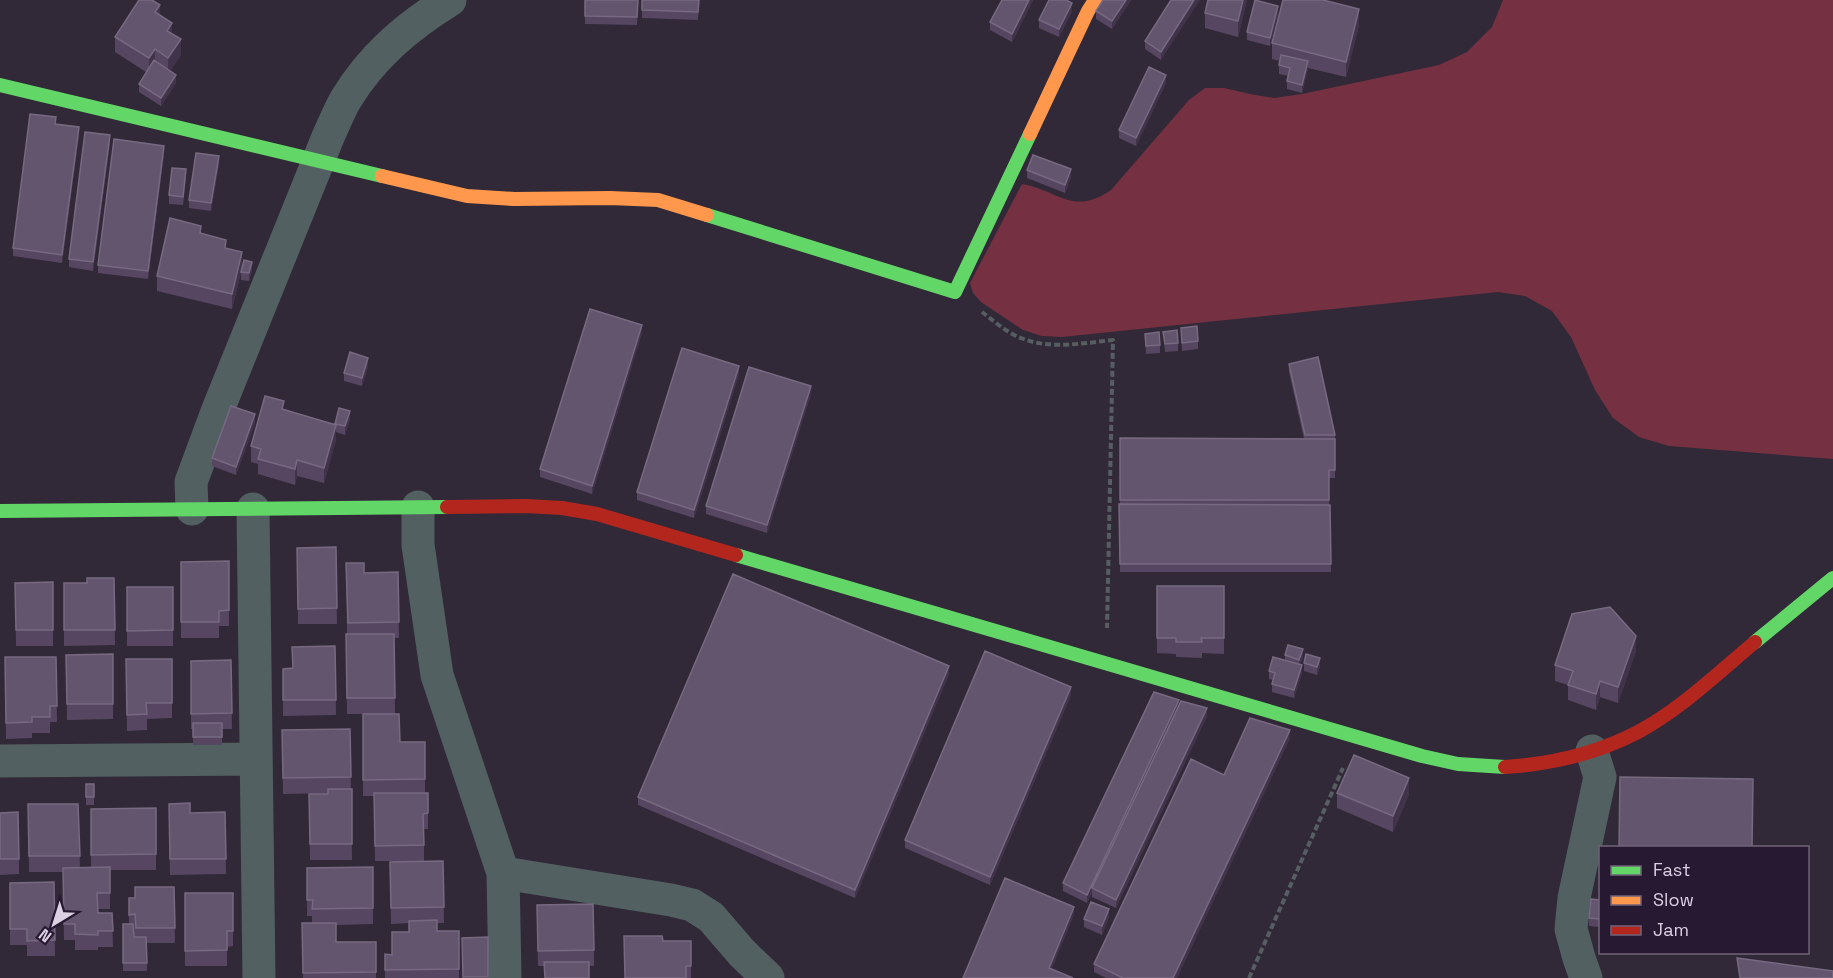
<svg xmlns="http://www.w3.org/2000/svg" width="1833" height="978" font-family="'Space Grotesk',sans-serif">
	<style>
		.green { fill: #753141 }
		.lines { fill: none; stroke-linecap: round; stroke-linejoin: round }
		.path { stroke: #565e62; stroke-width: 4; stroke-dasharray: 6 3; stroke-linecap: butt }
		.street { stroke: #526062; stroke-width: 33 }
		.fast { stroke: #63d668; stroke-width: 14 }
		.slow { stroke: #ff974d; stroke-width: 14 }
		.jam { stroke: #b3261e; stroke-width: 14 }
		.wall { fill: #564661 }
		.shaded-wall { fill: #41344a }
		.building { fill: #64556f; stroke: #776981; stroke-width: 1.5 }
	</style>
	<rect width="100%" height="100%" fill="#312937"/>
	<path class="green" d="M1503,0H1833V459L1669,446L1639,437L1613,418L1595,390L1571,337L1552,311L1525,296L1498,292L1062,337L1042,336L1023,330L981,302L973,293L970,283L1022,184C1060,191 1072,216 1111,190L1189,100L1205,88H1224L1250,94L1274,98L1302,94L1439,65L1467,52L1492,27Z"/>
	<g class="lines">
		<path class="path" d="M982,312C994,321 1007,333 1021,338C1050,350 1083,343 1113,340L1107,628
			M1249,978L1343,768"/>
		<path class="street" d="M418,507V545L437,675L503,873L505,978
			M192,509L191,482L217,412L328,137C334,124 339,111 346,99C372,56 408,26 450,0
			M253,509L259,978
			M0,761L256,759
			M503,873L671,900L692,905L711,917L742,953L768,978
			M1586,978L1579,958L1571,929L1574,898L1600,777L1592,751"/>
		<path class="fast" d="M0,85L382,176
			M707,215L955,292L1030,134
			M0,511L447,507
			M736,555L1422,756L1458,764L1505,767
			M1755,642L1833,578"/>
		<path class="slow" d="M1030,134L1088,11L1095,0
			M382,176L467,196L514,199L610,198L658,200L707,215"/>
		<path class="jam" d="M447,507L526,506L562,508L597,514L736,555
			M1505,767C1552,764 1596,754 1638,732C1681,709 1718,673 1755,642"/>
	</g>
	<path class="wall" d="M585,0H638L637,25L585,24Z
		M642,0H699L698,20L642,18Z
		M1002,0H1033L1012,42L990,30V22Z
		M1103,0H1131L1112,29L1096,19V11Z
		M1171,0L1161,60L1145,49V41Z
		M1208,0H1247L1238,37L1205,28V13Z
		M1072,11L1059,37L1039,28V20Z
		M1278,14L1270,46L1247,40V32Z
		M160,15L172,33L181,55L170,71L176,83L161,106L139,92V84L146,72L115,52V37Z
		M1359,25L1346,77L1308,68L1302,93L1287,89V81L1289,76L1279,74V65L1280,61L1272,59V43Z
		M1166,83L1136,146L1119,138V130Z
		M56,124L79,135L62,263L13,256V248Z
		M110,143L93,271L69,267V259Z
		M164,154L148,279L98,273V265Z
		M219,164L211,211L189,208V200Z
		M1027,170L1071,177L1065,193L1027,178Z
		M186,177L183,205L169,204V195Z
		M201,233L226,248L242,268L232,309L157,291V276Z
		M252,270L249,281L241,280V272Z
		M1181,328L1198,341V349L1182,351Z
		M1163,332L1178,343V351L1165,352Z
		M642,333L592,494L540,477V469Z
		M1145,334L1160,345V353L1146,354Z
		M1289,364L1335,435V478H1329V505H1330L1331,572H1120V438L1304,439L1289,372Z
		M368,366L362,386L344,381V373Z
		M739,374L694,518L637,500V492Z
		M811,394L767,533L706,514V506Z
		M284,410L335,424L350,419L345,435L336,432V440L324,483L297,476L295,485L258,474V464L251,462V446Z
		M255,423L236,475L212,466V458Z
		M336,547L337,624H298L297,548Z
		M229,561V626H219V638H181V562Z
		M346,563L364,573L398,572L399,638H394L395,714L400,742H425V793H428V829H424V861H375L374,796H363V714H347L346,650L347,634Z
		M114,578L115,645L64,646V583H87Z
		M53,582V646H16L15,583Z
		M1157,586H1224V654L1202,653V658L1176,657V654L1157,653Z
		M127,587H173V646H127Z
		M335,646L336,715L283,716V669L293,668Z
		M1636,651L1618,703L1600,697L1596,710L1568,700V685L1555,681V665Z
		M113,654V719L67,720L66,655Z
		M1285,655L1303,657L1300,665L1302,673L1294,698L1272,692V684L1273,680L1269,679V671L1285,660Z
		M5,657H56L57,722H50V733H32V738L6,739Z
		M126,659H172V718L147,719V730L127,731Z
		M231,660L232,729H222V745H193V729H191V661Z
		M1304,663L1320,666L1317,675L1304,671Z
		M949,674L855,898L638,805V797Z
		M1071,695L990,885L905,848V840Z
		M1179,705L1207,716L1116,908L1092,897V892L1087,903L1063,891V883Z
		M350,729L352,860H310L309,794L328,793L283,794L282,730Z
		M1290,738L1177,978H1106L1094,972V964L1224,775Z
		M86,784H94V805H86Z
		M1337,793L1409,794L1393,832L1337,808Z
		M28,804H78L80,868H91V809L156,808V870H110V909H98V913H112L113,947H98V950H75V940H64L63,872H29Z
		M169,804L190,813L225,812L226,874L170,875Z
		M18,812L19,874L0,875V813Z
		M443,861L444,923H437V931H459V978H385V954L392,955L409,932V923L391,924L390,862Z
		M373,867V924L336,925V942H376V978H303L302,923H312V916H307V868Z
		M54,882L55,956H27V945H10V883Z
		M174,887L175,943H146L147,971H123V924H129V898H135Z
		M185,893H233V946L227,947V966H185Z
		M1600,900V927L1589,926V918Z
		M537,905L594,950V966H538Z
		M1109,917L1102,935L1084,927V919Z
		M663,941H691V978H625Z
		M1736,952H1750V954Z"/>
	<path class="shaded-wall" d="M1029,0H1033L1012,42V34Z
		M1126,0H1131L1112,29V21Z
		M1194,0H1200L1161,60V52Z
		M1243,0H1247L1238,37V21Z
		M1072,3V11L1059,37V29Z
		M160,5V21L155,12Z
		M1278,6V14L1270,46V38Z
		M1359,9V25L1346,77V62Z
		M172,23V39L167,31Z
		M181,39V55L168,74V58Z
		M155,49V65L149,74V58Z
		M1308,61V69L1302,93V85Z
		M176,75V83L161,106V98Z
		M1166,75V83L1136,146V138Z
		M79,127V135L62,263V255Z
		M110,135V143L93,271V262Z
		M164,146V154L148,279V271Z
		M219,156V164L211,211V203Z
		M1071,169V177L1065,193V185Z
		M242,252V268L232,309V294Z
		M252,262V270L249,281V273Z
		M642,325V333L592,494V486Z
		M368,358V366L362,386V378Z
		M739,366V374L694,518V510Z
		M811,386V394L767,533V525Z
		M350,411V419L345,435V426Z
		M255,414V423L236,475V467Z
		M336,425V440L324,483V468Z
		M297,460V476L295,485V469Z
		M1636,636V651L1618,703V687Z
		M1303,649V657L1299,668V660Z
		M1320,658V666L1317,675V667Z
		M1302,665V673L1294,698V690Z
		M949,666V674L855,898V890Z
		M1600,681V697L1596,710V694Z
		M1071,687V695L990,885V877Z
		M1179,700V708L1092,888V892L1087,903V895Z
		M1207,708V716L1116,908V900Z
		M1290,730V738L1177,978H1173Z
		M1409,778V794L1393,832V816Z
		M1074,907V915L1049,976V968Z
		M1109,909V917L1102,935V926Z"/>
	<path class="building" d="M139,0H152L160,5L155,12L172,23L167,31L181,39L168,58L155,49L149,58L115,37Z
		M585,0H638L637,17L585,16Z
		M642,0H699L698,12L642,10Z
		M1002,0H1029L1012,34L990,22Z
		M1049,0H1066L1072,3L1059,29L1039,20Z
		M1103,0H1126L1112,21L1096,11Z
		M1171,0H1194L1161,52L1145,41Z
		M1208,0H1243L1238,21L1205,13Z
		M1255,0L1278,6L1270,38L1247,32Z
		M1283,0H1323L1359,9L1346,62L1272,43Z
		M1281,55L1308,61L1302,85L1287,81L1290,68L1279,65Z
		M154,60L176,75L161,98L139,84Z
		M1149,67L1166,75L1136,138L1119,130Z
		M30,114L56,117L55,124L79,127L62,255L13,248Z
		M85,132L110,135L93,262L69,259Z
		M114,139L164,146L148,271L98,265Z
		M196,153L219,156L211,203L189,200Z
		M1033,155L1071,169L1065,185L1027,170Z
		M172,168L186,169L183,197L169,195Z
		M170,218L201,226L200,233L226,240L225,248L242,252L232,294L157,276Z
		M244,260L252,262L249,273L241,272Z
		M590,309L642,325L592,486L540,469Z
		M1197,326L1198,341L1182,343L1181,328Z
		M1177,330L1178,343L1165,344L1163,332Z
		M1159,332L1160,345L1146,346L1145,334Z
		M682,348L739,366L694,510L637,492Z
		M350,352L368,358L362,378L344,373Z
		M1318,357L1335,435H1305L1289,364Z
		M749,367L811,386L767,525L706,506Z
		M265,396L284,401L282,409L336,425L324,468L297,460L295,469L258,459L261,449L251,446Z
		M231,406L255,414L236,467L212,458Z
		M339,408L350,411L345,426L335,424Z
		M1120,438L1335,439V470H1329V500H1120Z
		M1119,504L1330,505L1331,564H1120Z
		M336,547L337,608L298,609L297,548Z
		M229,561V610L219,611V622H181V562Z
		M346,563H364V573L398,572L399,622L348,623Z
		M733,574L949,666L855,890L638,797Z
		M87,578H114L115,630H64V583H87Z
		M53,582V630H16L15,583Z
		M1157,586H1224V638H1201L1202,642H1176V638H1157Z
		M127,587H173V630L127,631Z
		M1610,607L1636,636L1618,687L1600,681L1596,694L1568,685L1573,671L1555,665L1572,614Z
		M346,634H394L395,698H347Z
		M1288,645L1303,649L1299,660L1285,655Z
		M335,646L336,700H283V669L293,668L292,647Z
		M985,651L1071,687L990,877L905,840Z
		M113,654V704H67L66,655Z
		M1306,654L1320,658L1317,667L1304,663Z
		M5,657H56L57,706H50V717H32V722L6,723Z
		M1273,657L1302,665L1294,690L1272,684L1275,673L1269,671Z
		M126,659H172V703H146L147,714L127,715Z
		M231,660L232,713L191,714V661Z
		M1154,692L1179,700L1087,895L1063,883Z
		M1181,701L1207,708L1116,900L1092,888Z
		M363,714H399L400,742H425V779L363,780Z
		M1250,718L1290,730L1173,978H1123L1094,964L1191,759L1224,775Z
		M193,723H222V737H193Z
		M350,729L351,777L283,778L282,730Z
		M1354,755L1409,778L1393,816L1337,793Z
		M1620,777L1753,779L1752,848H1619Z
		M86,784H94V797H86Z
		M328,789H352V844H310L309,794H328Z
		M374,793H428V813L423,814L424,845L375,846Z
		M190,803V813L225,812L226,859H170L169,804Z
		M28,804H78L80,856H29Z
		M156,808V854L91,855V809Z
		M18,812L19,859H0V813Z
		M443,861L444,907L391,908L390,862Z
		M110,867V893H97L98,913H112L113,931H98V935L75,934V924H64L63,868Z
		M373,867V908L312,909L313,900H307V868Z
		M1005,878L1074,907L1049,968L1073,978H963Z
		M54,882L55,940L27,941V929H10V883Z
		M135,887H174L175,928H136L135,914L129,915V898H135Z
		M185,893H233V931H227V950L185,951Z
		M1591,899L1600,900V919L1589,918Z
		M1091,902L1109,909L1102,926L1084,919Z
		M593,904L594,950L538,951L537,905Z
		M437,920V931H459V969L385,970V954L392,955V932H409V921Z
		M302,923H336V942H376V972L303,973Z
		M123,924H133L134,937H146L147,963H123Z
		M624,936H662L663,941H691V966H686V978H625Z
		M488,937V977H463L462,938Z
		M1737,958L1833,971V978H1740Z
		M544,962H589V978H545Z"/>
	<rect x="1599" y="846" width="210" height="108" fill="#281933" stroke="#6f6379" stroke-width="1.5"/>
	<rect x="1611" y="866" width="30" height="9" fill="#63d668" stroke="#6f6379" stroke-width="1.5"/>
	<text x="1653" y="876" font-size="18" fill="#dad1e2">Fast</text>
	<rect x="1611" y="896" width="30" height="9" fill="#ff974d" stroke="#6f6379" stroke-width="1.5"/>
	<text x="1653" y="906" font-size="18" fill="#dad1e2">Slow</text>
	<rect x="1611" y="926" width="30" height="9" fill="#b3261e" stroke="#6f6379" stroke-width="1.5"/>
	<text x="1653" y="936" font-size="18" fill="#dad1e2">Jam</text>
	<g transform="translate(54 924) rotate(218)" stroke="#281933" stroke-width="4.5" paint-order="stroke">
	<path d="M0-4.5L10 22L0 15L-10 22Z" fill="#dad1e2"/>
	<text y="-9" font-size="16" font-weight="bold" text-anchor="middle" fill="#dad1e2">N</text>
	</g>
</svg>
